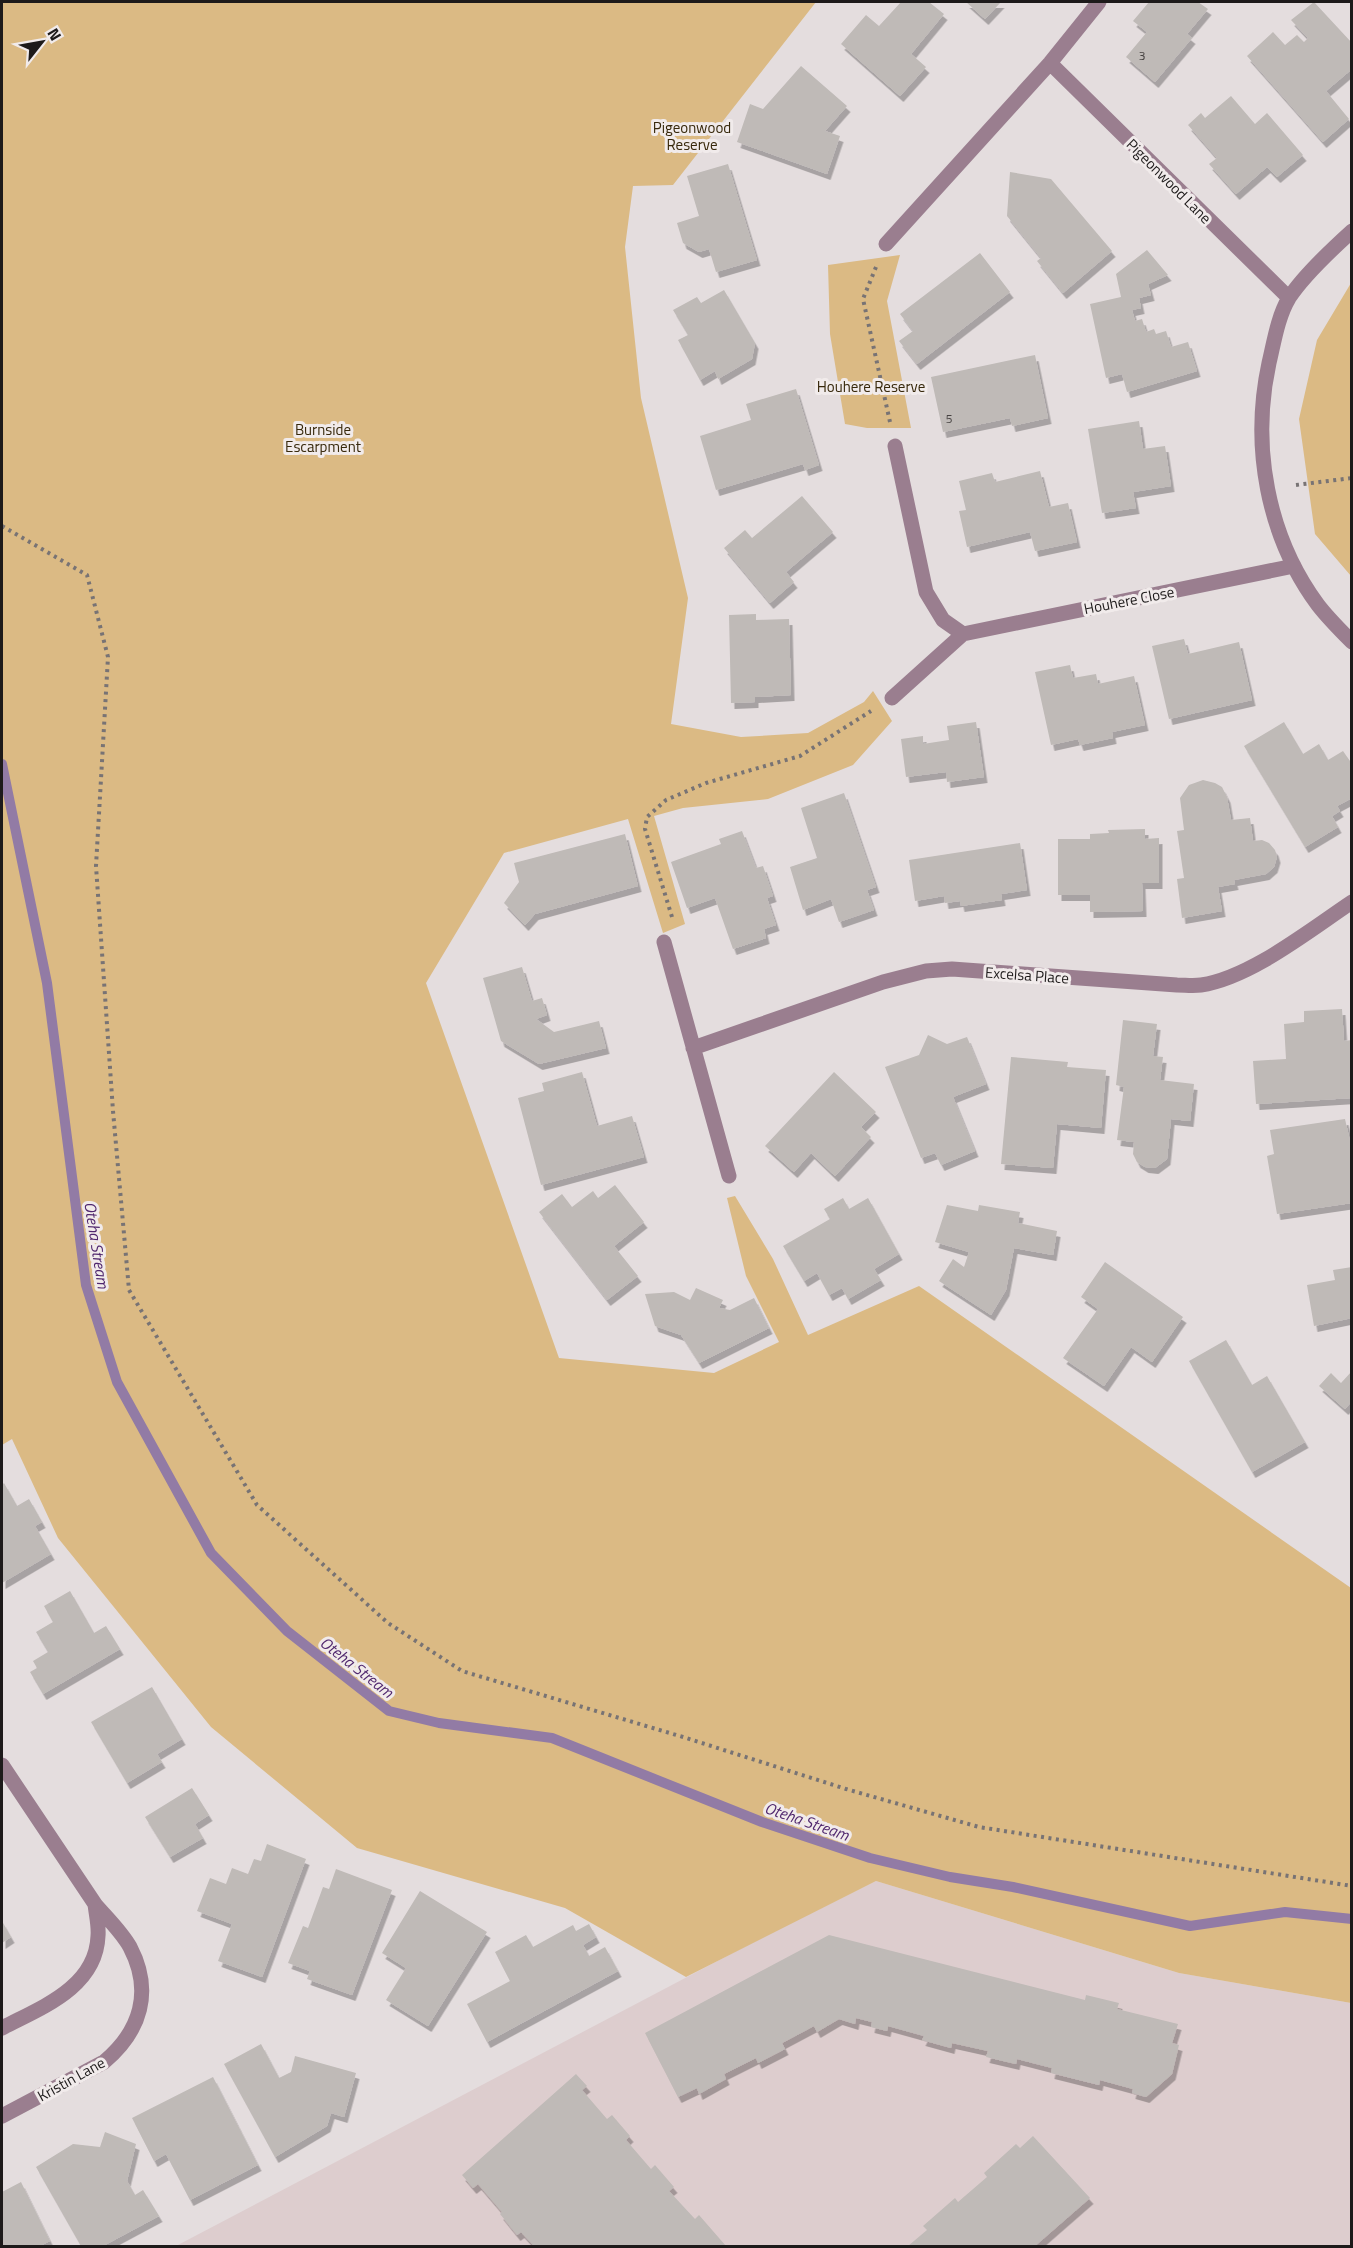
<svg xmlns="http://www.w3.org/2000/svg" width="1353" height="2248" font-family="'Titillium Web',sans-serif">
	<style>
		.built { fill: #ddcdce }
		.green { fill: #dbba84 }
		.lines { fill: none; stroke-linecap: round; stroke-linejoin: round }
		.stream { stroke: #927ba5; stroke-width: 10 }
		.building { fill: #bfbab7; filter: url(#shadow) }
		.path { stroke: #787374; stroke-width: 4; stroke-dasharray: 3 4.5; stroke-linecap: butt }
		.street { stroke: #9a7e8f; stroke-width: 15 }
		.labels { text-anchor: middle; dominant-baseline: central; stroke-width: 6; stroke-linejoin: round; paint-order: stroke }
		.number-label { font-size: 12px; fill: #464241 }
		.park-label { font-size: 15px; fill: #37280b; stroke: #f1ebeb }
		.street-label { font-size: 15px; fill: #1d1a1a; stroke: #f1ebeb }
		.water-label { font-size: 16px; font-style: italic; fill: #50276e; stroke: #f1ebeb }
	</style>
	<defs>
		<filter id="shadow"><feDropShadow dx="3.5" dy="6" stdDeviation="0" flood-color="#0004"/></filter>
	</defs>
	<rect width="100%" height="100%" fill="#e4ddde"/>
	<path class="built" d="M876,1881L1179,1973L1351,2003V2246H176L767,1935Z"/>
	<path class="green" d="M2,2H816L673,185L633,186L625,247L641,398L688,598L671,724L741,737L808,733L864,702L873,691L892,721L853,765L768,799L683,808L654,816L685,924L663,933L628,819L504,853L426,983L559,1358L714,1373L779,1342L746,1276L727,1198L735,1196L773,1259L808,1335L919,1286L1351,1588V2003L1179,1973L876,1881L686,1977L565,1908L357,1848L211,1727L58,1538L12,1439L2,1445Z
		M900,255L887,301L911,428H867L845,424L830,334L828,265Z
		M1351,283H1352L1351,576L1315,534L1299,419L1317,340Z"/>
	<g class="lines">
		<path class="stream" d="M2,764L47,983L86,1285L117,1382L211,1553L287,1631L389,1711L439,1723L552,1738L762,1822L870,1858L950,1877L1013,1887L1190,1926L1285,1912L1352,1919"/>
	</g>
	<path class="building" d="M901,2H929L944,14L911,54L926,67L900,96L841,44L866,15L879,26Z
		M966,2H1001L985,19Z
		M1149,2H1198L1208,9L1187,34L1192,38L1155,82L1126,57L1147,32L1133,21Z
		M1314,2L1352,43V69L1326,91L1349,119L1323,142L1247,56L1273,32L1285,45L1297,35L1304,42L1308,38L1291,20Z
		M801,66L847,106L825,131L840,136L827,174L737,142L750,104L763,109Z
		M1231,96L1255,124L1267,113L1303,155L1277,177L1267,167L1236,194L1209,164L1217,158L1188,125L1201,113L1205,118Z
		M728,164L757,260L716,272L709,249L699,252L683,243L677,223L699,216L687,176Z
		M1010,172L1051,179L1112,251L1063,293L1037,261L1041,258L1007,216Z
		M1147,250L1168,275L1148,284L1151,295L1139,298L1141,308L1132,310L1135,321L1142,319L1146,332L1154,329L1156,334L1166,331L1171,347L1188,342L1197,371L1127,392L1122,374L1106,378L1090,304L1121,297L1116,274Z
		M980,253L1010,292L917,364L899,341L913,331L900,314Z
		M724,290L755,343L752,359L718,379L715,371L700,380L678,340L688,335L673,310L697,297L701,303Z
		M1035,355L1048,418L1012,426L1010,418L943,432L931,377Z
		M796,389L819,465L805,470L803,464L716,490L700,436L751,420L746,404Z
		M1139,421L1143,449L1165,446L1171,486L1133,492L1136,508L1102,513L1088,429Z
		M1040,471L1049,507L1068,503L1077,542L1035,551L1030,532L967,547L959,511L966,510L959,481L992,473L995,482Z
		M802,496L833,532L786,572L794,582L770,603L724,548L745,530L752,538Z
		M756,614V620L789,619L791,695L755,697V702L731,703L729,615Z
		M1184,639L1188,654L1239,642L1252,700L1169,719L1152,646Z
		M1070,665L1073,678L1096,674L1098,684L1134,676L1145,725L1112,732L1113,738L1080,745L1078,739L1051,745L1035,672Z
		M976,722L984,777L947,782L946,772L906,777L901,739L923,736V744L949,740L947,726Z
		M1284,722L1303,754L1319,744L1328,760L1343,751L1352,764V798L1337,806L1340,811L1332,816L1338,827L1305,847L1244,746Z
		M1203,780L1215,783L1222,787L1227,797L1231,820L1250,818L1253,841L1262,840L1269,843L1275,850L1277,857L1274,867L1266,874L1234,880L1235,884L1218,887L1222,911L1182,918L1177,879L1184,878L1177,831L1184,830L1180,798L1189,785Z
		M844,793L876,887L867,890L874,910L839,922L831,899L803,910L790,867L817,858L801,808Z
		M1145,829V839L1159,838V883H1142L1143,911L1090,912V895H1058V839H1090V834L1109,833L1108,830Z
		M742,831L756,868L763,866L773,896L767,898L776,925L764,929L766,938L733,949L715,898L687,908L671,862L721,844L719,839Z
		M625,834L638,886L535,914L525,925L504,903L519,882L514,863Z
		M1020,843L1027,890L1001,894L1002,900L961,906L960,901L945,903L944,896L915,901L909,860Z
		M522,967L532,1001L542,998L547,1015L536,1019L554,1032L599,1021L606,1048L539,1064L501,1041L483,978Z
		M1342,1009L1344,1041L1352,1040V1098L1256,1104L1253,1061L1286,1059L1284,1024L1304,1022V1011Z
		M1123,1020L1157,1024L1153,1056L1163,1057L1160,1080L1194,1084L1190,1121L1171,1119L1167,1159L1155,1168L1145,1167L1137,1162L1133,1154L1134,1142L1117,1140L1124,1087L1116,1085Z
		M928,1035L947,1044L967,1037L986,1084L953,1097L975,1151L941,1165L935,1153L921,1158L885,1067L919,1055Z
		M1011,1057L1068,1062L1067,1067L1106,1070L1101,1128L1057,1124L1053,1168L1001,1164Z
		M582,1072L597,1126L632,1116L644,1157L541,1185L518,1098L544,1091L542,1083Z
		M834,1072L876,1112L861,1127L871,1137L835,1176L811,1153L794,1172L765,1146Z
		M1345,1119L1352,1150V1203L1277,1214L1267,1156L1274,1154L1270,1130Z
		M615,1185L644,1222L614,1246L638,1276L607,1300L539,1212L562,1194L572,1207L593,1191L598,1198Z
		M843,1198L849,1209L868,1198L899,1254L874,1269L881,1280L848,1299L842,1288L829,1295L817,1273L804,1281L783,1246L830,1219L824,1209Z
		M947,1205L978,1211L979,1205L1020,1212L1018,1223L1057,1231L1053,1255L1014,1248L1006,1290L991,1315L939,1281L953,1259L964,1267L969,1252L935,1242Z
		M1105,1262L1183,1317L1152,1362L1131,1347L1104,1386L1063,1358L1098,1309L1081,1297Z
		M1352,1267V1318L1314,1326L1307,1285L1335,1280L1333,1270Z
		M696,1288L723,1300L719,1308L730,1310L754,1298L769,1328L699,1363L681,1335L655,1326L645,1294L674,1292L690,1300Z
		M1226,1340L1252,1385L1267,1376L1305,1442L1252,1472L1189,1361Z
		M1352,1371V1401L1345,1409L1319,1386L1331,1373L1341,1383Z
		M4,1483L17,1506L29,1499L42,1522L35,1526L51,1554L2,1583V1485Z
		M70,1591L94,1633L106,1626L120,1649L43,1694L30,1672L37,1668L33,1661L48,1652L36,1632L53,1622L44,1606Z
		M152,1687L182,1739L157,1754L162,1762L127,1783L91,1722Z
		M192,1788L209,1815L195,1824L203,1838L170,1857L145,1817Z
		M267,1844L306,1859L262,1977L218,1961L232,1924L197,1911L210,1878L226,1884L232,1868L248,1874L254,1859L261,1861Z
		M336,1869L392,1890L352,1995L307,1979L310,1971L288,1963L303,1926L308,1928L323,1887L329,1889Z
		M420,1891L487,1932L428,2026L386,2000L406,1968L382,1953Z
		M2,1921L11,1937L2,1943Z
		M589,1924L596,1937L583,1945L589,1956L605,1947L618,1971L487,2042L467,2004L510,1981L495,1952L526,1935L533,1947L573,1925L576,1931Z
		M829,1935L1085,2000L1086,1995L1119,2003L1117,2009L1178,2024L1172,2043L1179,2045L1172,2074L1146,2097L1132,2093L1133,2089L1100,2080L1099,2085L1051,2073L1052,2068L1017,2059L1016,2064L986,2057L988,2051L952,2043L951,2048L922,2040L924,2036L888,2026L887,2031L871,2027L872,2022L856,2018L855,2024L839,2019L817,2032L814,2026L782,2043L785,2049L758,2063L756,2058L724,2074L726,2079L699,2094L697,2088L678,2097L645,2033Z
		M261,2044L279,2078L291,2072L295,2056L356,2073L344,2117L331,2113L327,2126L275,2157L224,2064Z
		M576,2074L587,2086L582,2090L607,2119L612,2115L630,2136L626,2140L651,2169L655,2165L674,2187L669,2191L695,2219L699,2215L726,2246H534L521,2232L517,2235L500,2214L502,2212L478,2184L473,2188L462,2175Z
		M213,2077L258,2165L190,2200L166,2154L154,2161L132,2118Z
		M105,2132L136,2144L127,2181L135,2195L143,2190L159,2216L103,2246H81L36,2167L73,2144L100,2147Z
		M1033,2136L1090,2198L1035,2246H908L927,2230L923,2226L955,2198L958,2202L987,2177L984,2173L1016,2144L1020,2148Z
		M21,2182L50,2241L40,2246H2V2192Z"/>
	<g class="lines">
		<path class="path" d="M876,267L863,299L890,422
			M1296,485L1352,478
			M2,526L87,575L108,657L96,866L113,1111L129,1290L257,1505L388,1623L462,1671L683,1737L846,1789L979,1827L1352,1886
			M672,917L645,829L647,817L666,800L706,783L800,756L871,711"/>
		<path class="street" d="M1050,63L1289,298
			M1352,231C1331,250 1304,275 1289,298C1278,316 1274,342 1269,363C1251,446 1267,536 1318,605C1328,618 1340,630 1352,642
			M886,244L1050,63L1099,2
			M895,446L926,592L943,620L963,634L1294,566
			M892,698L963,634
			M664,942L729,1176
			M693,1048L883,982L926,971L952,969L1177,985C1185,985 1193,986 1201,985C1250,978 1310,930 1352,902
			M2,1765L95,1904
			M2,2028C40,2008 96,1988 98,1936C99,1926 96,1914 95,1904C106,1917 121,1931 130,1947C153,1991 141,2031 104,2062L2,2116"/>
	</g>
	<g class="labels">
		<g class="number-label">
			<text x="1142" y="55">3</text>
			<text x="949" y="418">5</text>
		</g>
		<g class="park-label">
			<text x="692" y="127">Pigeonwood<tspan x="692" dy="17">Reserve</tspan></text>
			<text x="871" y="386">Houhere Reserve</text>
			<text x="323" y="429">Burnside<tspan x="323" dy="17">Escarpment</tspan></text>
		</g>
		<g class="street-label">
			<text transform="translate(1169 181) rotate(45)">Pigeonwood Lane</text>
			<text transform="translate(1129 600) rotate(-11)">Houhere Close</text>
			<text transform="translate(1027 975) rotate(4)">Excelsa Place</text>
			<text transform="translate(71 2079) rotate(-29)">Kristin Lane</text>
		</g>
		<g class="water-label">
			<text transform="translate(97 1245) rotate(81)">Oteha Stream</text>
			<text transform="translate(357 1667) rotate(38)">Oteha Stream</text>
			<text transform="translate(807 1821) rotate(19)">Oteha Stream</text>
		</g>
	</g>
	<rect width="1353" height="2248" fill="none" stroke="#1d1a1a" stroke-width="6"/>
	<g transform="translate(42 42) rotate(59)" stroke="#f1ebeb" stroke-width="4.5" paint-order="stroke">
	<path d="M0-4.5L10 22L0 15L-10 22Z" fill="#1d1a1a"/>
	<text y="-9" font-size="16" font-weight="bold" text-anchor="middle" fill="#1d1a1a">N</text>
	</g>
</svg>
